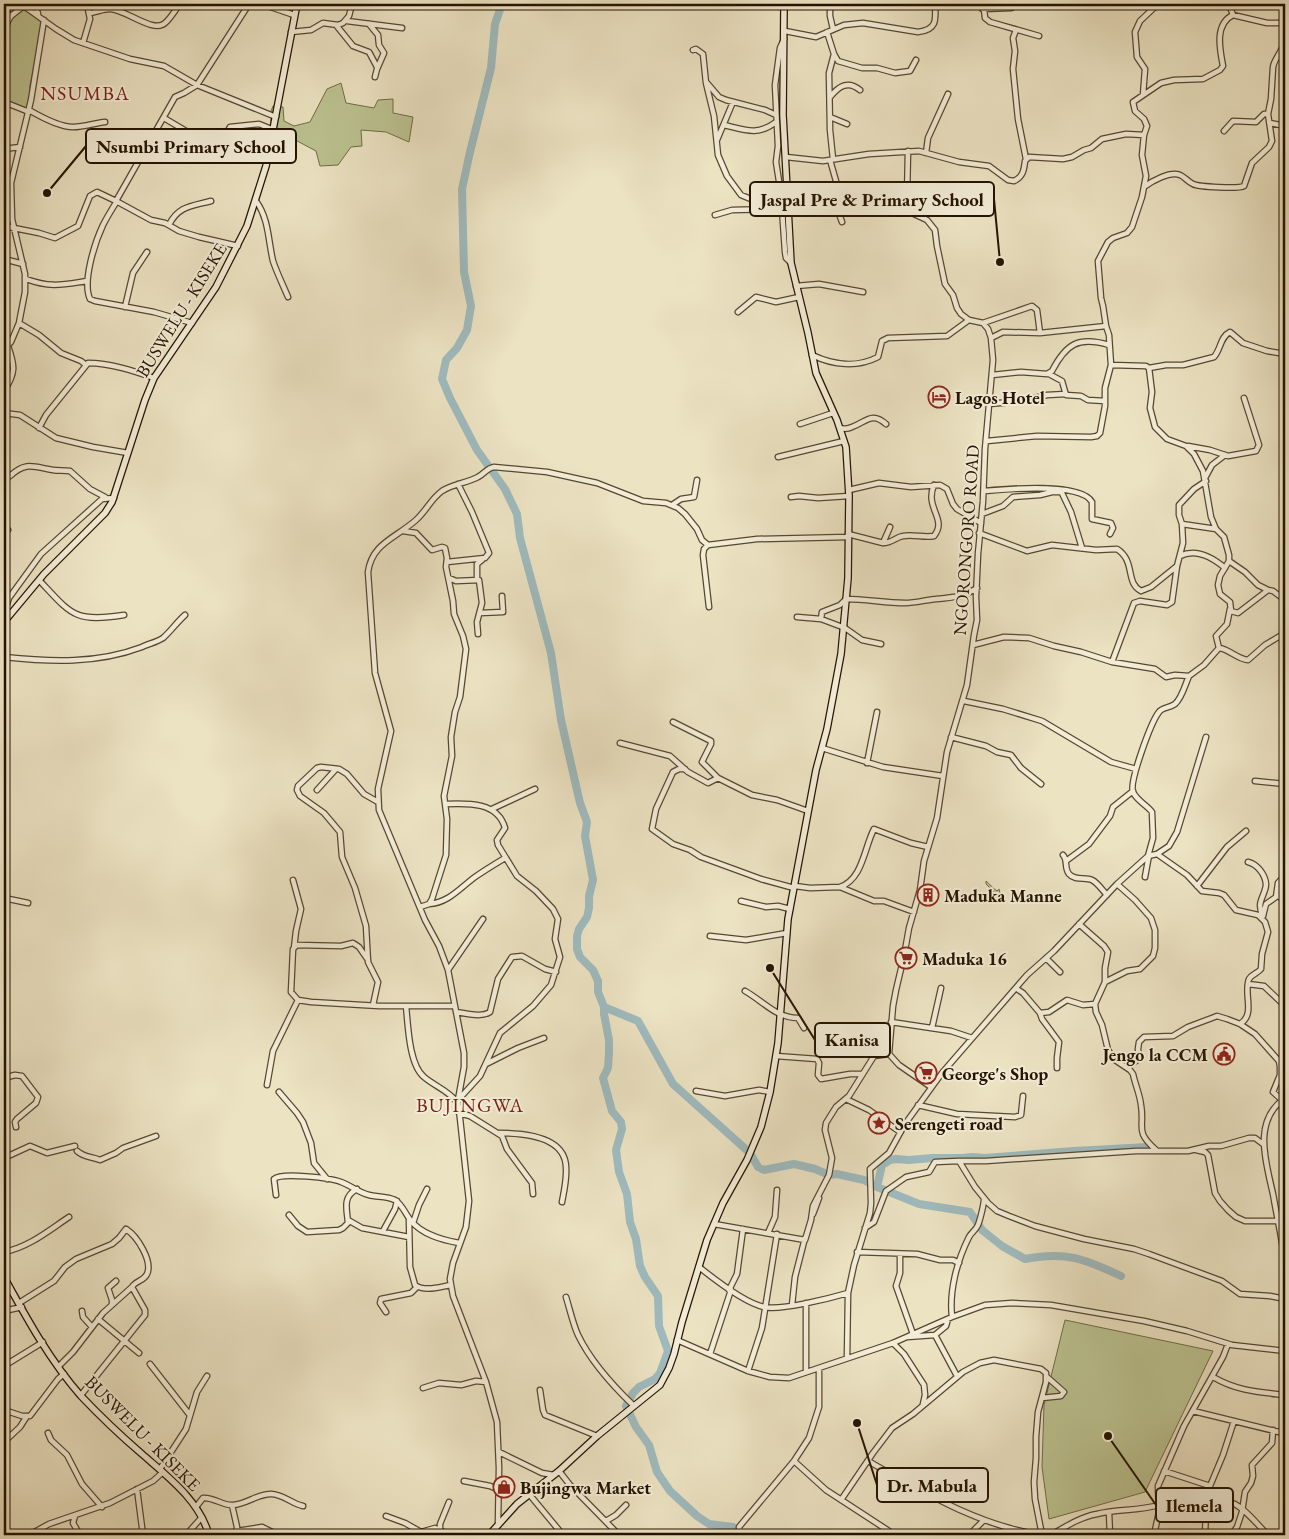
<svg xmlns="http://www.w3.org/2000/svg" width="1289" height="1539" font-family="'EB Garamond',serif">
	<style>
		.green { fill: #bcc391; stroke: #706b48 }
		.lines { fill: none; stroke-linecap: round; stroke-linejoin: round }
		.river { stroke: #9fbbbf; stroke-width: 8 }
		.street-casing { stroke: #564731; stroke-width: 7 }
		.secondary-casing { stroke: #241300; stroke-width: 8 }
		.street { stroke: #f3edd8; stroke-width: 4.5 }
		.secondary { stroke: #f3edd8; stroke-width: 5.5 }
		.labels { text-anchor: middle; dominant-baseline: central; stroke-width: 4; stroke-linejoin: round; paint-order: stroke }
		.street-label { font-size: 18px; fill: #241300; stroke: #f3edd8 }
		.poi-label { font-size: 18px; font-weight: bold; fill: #241300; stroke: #f3edd8; text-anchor: start }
		.quarter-label { font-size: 20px; letter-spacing: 1px; fill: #7a1f14; stroke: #f3edd8 }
		.leader { fill: none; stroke: #241300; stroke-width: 2 }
		.callout-dot { fill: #241300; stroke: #f3edd8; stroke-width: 2 }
		.callout { fill: #f3edd8; stroke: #241300; stroke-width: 2 }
		.callout-label { font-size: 19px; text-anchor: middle; font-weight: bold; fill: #241300 }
	</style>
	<rect width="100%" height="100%" fill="#ece3c3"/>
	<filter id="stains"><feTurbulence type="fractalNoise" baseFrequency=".004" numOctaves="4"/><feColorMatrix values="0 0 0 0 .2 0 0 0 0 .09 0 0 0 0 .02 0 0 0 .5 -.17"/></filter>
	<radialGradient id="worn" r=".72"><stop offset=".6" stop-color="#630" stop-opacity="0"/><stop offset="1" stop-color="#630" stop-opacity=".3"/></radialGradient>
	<path class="green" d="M7,4H21L44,21L30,85V101L26,110L4,101V33Z
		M341,83L346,103L374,108L378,100L393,99V113L413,117L409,142L386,132L361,130L362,146L351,147L338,165L320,166L316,151L271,127V111L273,106L283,107L284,121L294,126L310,122L327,89Z
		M986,881C990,884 992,888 997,891L999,889L1000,893L1006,896L1002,899L997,897L995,900L993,895L994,892L986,884Z
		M1065,1320L1213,1351L1145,1492L1049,1519L1042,1467L1044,1405Z"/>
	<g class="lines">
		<path class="river" d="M502,4L495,24L491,68L470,152L462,189L464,272L471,306L467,330L457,348L446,360L442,379L450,398L477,450L505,489L517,514L520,538L551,653L561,720L580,803L587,822L585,836L593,880L589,896V908L587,917L579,929L577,936V949L580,957L593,970L598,981V992L604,1007V1014L609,1040V1053L608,1068L603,1078L612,1111L621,1122L622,1129L616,1150L619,1172L627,1194L630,1222L636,1239L640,1266L645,1277L658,1296L659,1326L668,1351L660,1373L655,1379L639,1387L633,1393L626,1406L636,1427L649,1445L657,1472L670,1491L697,1516L709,1524L733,1527L741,1535
			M604,1007L638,1021L673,1084L750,1153L758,1167L764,1170L794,1164L815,1169L829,1175L837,1174L864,1180L877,1187L882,1165L890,1160L896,1159L909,1160L932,1158H963L972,1157L985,1158L1074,1151L1148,1147
			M877,1187L919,1204L970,1212L982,1230L1002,1246L1025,1259C1066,1251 1085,1259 1121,1276"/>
		<g class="street-casing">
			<path id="street" d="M21,4L56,29L74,40L130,59L164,66L197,85L276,117
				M35,4L38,14
				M262,4L294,15
				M830,4V16L833,29
				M980,4L982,9H984L1011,8L1019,4
				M1178,4H1186
				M1229,4L1233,15
				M984,9L985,18L990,22L1039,36
				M90,13C97,12 103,9 110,9C125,9 154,34 165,23C171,18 175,10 180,4
				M8,21L11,16L26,4
				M347,21L402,28
				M369,24L378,35L379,45L384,53L377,69L375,77
				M336,25L353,46L369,52L377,67
				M1016,30L1013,38L1015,51L1013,69L1018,119L1026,159
				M785,31L816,37L844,25L863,23L918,32C937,30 936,20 935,4
				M291,32L311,30L323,23L338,25L343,23L349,16L352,4
				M827,32L834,54L829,73L830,130L833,159
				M4,33L8,21L7,4
				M784,39L780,48L775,85L778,146L776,162L781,194L785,252L786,258L791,263
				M83,43L90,19L87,4
				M693,50L696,49L703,54L706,83L714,116L718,155L727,176L741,195L775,209L782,215
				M834,54L838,61L862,68H877L895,73L910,71L916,60
				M707,83L719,97L726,100L765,110L776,115
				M1143,95L1145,69L1137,57L1135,32L1140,21L1158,4
				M830,97C839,86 848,80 860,90
				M4,102L29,112
				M29,110C41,117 59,127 73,127C84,127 95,123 105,122
				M830,117L847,124
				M164,118L191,134L212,153L217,150L230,127L259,124L274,130
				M1270,123L1285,126
				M724,125C745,130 758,136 776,122
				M1224,131L1233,121L1256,122L1264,114H1268
				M717,140L733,102
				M4,149L20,147
				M908,151L907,197L911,210L914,214L927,220L935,230L937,246L945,284L953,295L957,308L961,314L969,320L983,323L988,329L991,338L993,360L985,449L983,501L978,554L976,597L977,620L974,635L967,685L947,752L937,818L924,861L920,890L909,928L904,956L896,990L893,1006L889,1054L899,1065L931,1087
				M926,153L928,138L948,94
				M786,157L823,161L869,154L919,151L959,162L989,166L1008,180L1014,181C1023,177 1024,170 1025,161L1029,157L1063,159L1072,157L1084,150L1091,148L1102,139L1126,134L1144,135
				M830,160L836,181L837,208L842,222
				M1144,187C1152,181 1170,171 1180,175C1185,177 1188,182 1193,184C1199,187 1239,189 1244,186L1252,163L1269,147L1272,141L1268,114L1271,99L1273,67C1274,61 1277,58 1280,52C1285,44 1285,33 1284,24
				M116,201L175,97L184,93L197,85L249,4
				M117,201C112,209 107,217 103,225C95,242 82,282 90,299L95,301L154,312L192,323
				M256,201C269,219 268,240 273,261C277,273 283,285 288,297
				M715,215L732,210L773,209
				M169,225C178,206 192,206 211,201
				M4,226L39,233L55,238L78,226L90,196L97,192L116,201L151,220L165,223L179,231L199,237L238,246
				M4,259L23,264
				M26,279C51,288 61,285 87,281
				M796,286L819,284L863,292
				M125,307L133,273L147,252
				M738,312L756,297L776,302L799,297
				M19,323L39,335L61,353L81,361L86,365
				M983,323L1032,306L1037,310L1040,333
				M991,338L1003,332L1040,333L1106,326
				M4,349L11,342L19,323L25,292V274L12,219L11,183L31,100L44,20
				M812,355C833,365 857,368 878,357L882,341L888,338L947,336L969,320
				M1111,365L1146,366L1149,368L1152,392L1150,408L1155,427L1167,439L1186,446L1194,454L1203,471L1211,517L1216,529L1224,537L1229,555V561L1220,576L1218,585L1220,594L1230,602L1231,611L1238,613L1268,590L1273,591L1285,600
				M1149,368L1166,365H1183L1214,357C1221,349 1220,337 1230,332L1243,343L1267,351L1285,354
				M1049,374L1062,381L1066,395L1081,396L1088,400L1105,401
				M992,375L1021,372L1047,374L1052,371C1066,344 1078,336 1109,345
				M4,391C16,373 15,366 8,346
				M989,404L1022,401L1047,395L1066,394
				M4,413L20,415L56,438L93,447L128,453
				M800,424L833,413
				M39,428L46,415L88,363C110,363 134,371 154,378
				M840,428C844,429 848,429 852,427C866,422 872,411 886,424
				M987,441L1037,436L1091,437L1097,436L1100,433L1105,406V388L1111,365L1109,335L1106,326L1103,306L1101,298L1098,261L1108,242L1113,238L1127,233L1132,227L1142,197L1146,176L1142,155L1144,135L1147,126L1144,119L1135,111L1133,102L1161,83L1174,80L1203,79L1220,70L1223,66C1220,50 1214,24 1233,15L1267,23H1285
				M1188,446L1210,450L1228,456L1256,451L1259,445L1244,398
				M778,457L844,441
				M10,476C26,461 34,467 53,470C58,471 64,470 70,471L90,489L105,497
				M1205,478L1212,465L1225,455
				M849,490L879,483L911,487L940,485L947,489L953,504L957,509L981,523
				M984,491C1006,489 1081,482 1092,502V519L1111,523L1113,528L1110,534
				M1061,491L1071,512L1082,548
				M791,497L799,496L818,498L849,496
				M672,505L681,499L694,497L697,480
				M982,514L1003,506L1013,497L1040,495L1052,492H1062
				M1182,524L1216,529
				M4,528L8,530
				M403,531L416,533L432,550L442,547L445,548L447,558L446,567L453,601L454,614L463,636L466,649L460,697L455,712L451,737L452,756L444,796L447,819L446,855L432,899L429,904L420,907
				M979,533L1027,551L1052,545L1096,550L1117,549C1136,561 1125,583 1141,591L1151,587L1177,566
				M848,534L883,543C892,543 896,537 903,536C914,534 924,538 934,536C948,519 924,508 934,485
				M883,543L890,527
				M708,545L704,549L703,555L709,607
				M1180,556C1196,548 1212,557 1225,568
				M1229,561L1245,572L1258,585L1268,590
				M447,562L485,558L489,553L472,512L458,484
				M449,578L456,581L479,580L482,603L477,622L478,634
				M39,580C71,614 74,623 124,615
				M477,580V564L483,559
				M480,613L503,612L502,596
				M9,616L6,607L9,598L41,554L102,499L114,498
				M797,617L821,619L845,628L862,640L881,644
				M821,619L822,612L840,605L846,599C866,599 885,603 905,603C916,603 925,600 936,599C953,597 962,598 977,588
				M973,645L1004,637L1029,638L1054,646L1081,652L1112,662L1155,669L1166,677L1175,675L1189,676L1204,665L1219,648C1229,649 1237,659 1248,660L1265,645L1285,633
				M1219,648L1216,636L1227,624L1230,609
				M4,657C51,662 97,664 142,647C148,644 157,642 163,638C171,631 177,622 185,615
				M1112,662L1134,603L1140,601L1167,605L1172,602L1177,566L1183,543L1182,524L1179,515V505L1194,489L1206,481
				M964,701L1003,709L1042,721L1111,762L1136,769
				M673,722L711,741V744L702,762L718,778
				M951,737L986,746L997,752L1011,755L1021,768L1041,784
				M620,743L670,756L688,772L708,783L718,778L752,795L777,800L808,811
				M822,748L883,767L943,776
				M867,763L877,712
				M685,769H679L673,772L656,809L652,829L673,844L690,850L701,857L761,879L794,888
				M1255,781L1285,784
				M317,790L336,769
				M446,804C468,803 498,802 505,828L497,840L498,845L517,876L536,891L553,909L558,919L555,939L560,957L551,985L533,1006L500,1033L480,1076L459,1099
				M492,809L535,789
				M1157,854L1187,875L1202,891L1219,893L1224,895L1236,910L1258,915L1265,922L1268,932L1262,954L1261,969C1258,973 1252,974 1249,979C1243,994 1256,1014 1240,1024
				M1063,855C1068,860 1064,868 1069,874C1075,881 1085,877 1092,880C1098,883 1103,891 1107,895
				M1148,856L1157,854L1169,846L1177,832L1206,737
				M1066,861L1089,844L1110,816L1113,807L1133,791
				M1248,862C1257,864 1265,874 1266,884C1266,895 1255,902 1263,916
				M1145,877L1149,855
				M293,880L301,909L296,931L294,948
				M795,886L810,888L840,887L874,901H884L914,912
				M1197,886L1227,847L1246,831
				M840,887C863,879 864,848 874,829L911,843L928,847
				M1277,895L1285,901
				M4,898L28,903
				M741,901L766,907L778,906L790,909
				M429,904C448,903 460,888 475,877C485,870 495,864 505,858
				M1263,916L1266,904L1276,897L1278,883L1285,875
				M1079,924L1104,946L1108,952L1105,968V982L1095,1004L1096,1012L1102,1025L1108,1050L1115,1060L1130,1070L1133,1074C1135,1084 1140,1095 1141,1105C1145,1129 1134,1130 1156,1150
				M710,936L746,940L787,933
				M1046,958L1060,972
				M368,960L359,947L353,943L341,946L297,945L293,949L291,992L298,1000L311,1002L379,1006H454
				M448,970L483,919
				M1105,982L1127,971L1140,969L1153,956L1155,948V930L1151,918L1135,900L1117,884
				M1248,984L1264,986L1285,1006
				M1017,989L1023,993L1040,1013L1049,1012L1067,1000L1083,1005L1095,1004
				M745,991C763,1001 776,1018 798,1018L804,1028
				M373,1005L378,982L368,962L366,926L355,888L342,857L340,832L324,813L300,796L297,790L298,786L317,768L321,767L339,769L347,774L364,794L378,802
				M406,1006C408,1025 409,1065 424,1077C436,1087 448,1090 458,1103
				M456,1012C466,1013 481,1018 490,1012L498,979L512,957L522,956L545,969L556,972
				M1040,1013L1042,1019L1059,1042L1057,1058V1068
				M891,1022L951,1031L972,1038
				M932,1028L941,988
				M839,1049H854L875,1054
				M776,1056L817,1059L819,1063L818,1075L821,1079L850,1074H862
				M486,1064L518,1048L544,1038
				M1126,1067L1139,1059L1138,1049L1139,1042L1144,1037L1173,1036L1188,1027L1212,1018L1217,1016L1227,1019L1240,1024L1255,1034L1279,1061L1280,1067V1075L1273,1092L1282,1100
				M4,1078L15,1075L22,1076L38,1097L36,1103L17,1119L15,1122L16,1127
				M267,1085L273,1051L298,1000
				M696,1091L725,1096L759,1090L770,1092
				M279,1092L297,1113L303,1122L311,1143L314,1163L327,1179
				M1285,1098C1252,1121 1266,1162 1273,1194C1277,1217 1282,1239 1285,1262
				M846,1099L869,1110L900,1132
				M918,1105L957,1114L1015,1117L1021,1115L1023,1096
				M459,1113L470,1116L502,1136L507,1149L532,1183L533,1194
				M499,1133C523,1133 565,1136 566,1167C567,1179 564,1191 562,1202
				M1196,1150L1205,1152L1208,1155L1215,1193L1220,1201L1228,1210L1236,1217L1245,1221H1278
				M77,1151C85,1158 90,1156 100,1160L116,1153L123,1148L156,1136
				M4,1158L30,1146L47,1153L75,1146
				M959,1161H986L1136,1151H1188L1209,1146H1221L1249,1138H1255L1263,1144
				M276,1195L274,1179C281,1172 331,1178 341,1182C350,1185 359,1193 369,1195C377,1197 387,1196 395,1200C402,1204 406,1215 411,1221C423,1235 442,1240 459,1243
				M813,1214L819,1198
				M289,1215L298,1226L307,1232L339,1230L343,1228L348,1223C347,1209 342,1197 357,1189
				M348,1220L362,1228L409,1237
				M409,1220L410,1267L415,1285C425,1292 439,1287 451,1285
				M413,1223L419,1205L427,1189
				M714,1224L805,1240L811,1220L813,1206L829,1175L832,1158L825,1130L826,1123L836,1107L849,1096L874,1056L889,1054
				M865,1228L874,1222L886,1191L906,1177L929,1172L935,1162L959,1161L975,1187L988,1203L997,1211L1009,1216L1035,1226L1084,1239L1134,1249L1149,1254L1222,1281L1240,1294L1270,1296L1285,1299
				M383,1231L395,1209L397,1201
				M768,1233L775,1217L777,1190
				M4,1252C29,1247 48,1231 69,1217
				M857,1252L917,1254L940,1260H953L959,1263
				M900,1254V1273L896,1286L913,1334
				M699,1267C714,1279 745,1303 764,1307C780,1311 831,1298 848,1293
				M729,1290L737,1274L743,1229
				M566,1297C570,1310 573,1324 578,1335C591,1362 612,1385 634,1406
				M19,1303L54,1281L65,1267L76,1259L112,1244L119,1238L126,1229C137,1236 153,1261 147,1274C144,1281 135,1281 132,1287L145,1310V1315L81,1395
				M806,1303V1372
				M112,1304V1300L108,1288L116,1281
				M792,1305L795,1277L805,1238
				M4,1311L22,1307
				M82,1311L83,1317L92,1327
				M386,1312L380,1303L381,1299L411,1293L417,1287
				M952,1317C949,1291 957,1261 969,1237C971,1233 976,1230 978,1225C980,1220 984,1204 984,1199
				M98,1319L139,1353
				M935,1335L946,1326L948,1319
				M907,1337L935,1335L957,1376
				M677,1340L748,1371L770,1377L789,1378L893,1343L952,1317L985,1305L1012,1303L1051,1305L1144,1321L1187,1331L1232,1345L1285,1351
				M893,1343L904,1354L924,1385L925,1395L923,1404
				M710,1354L731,1290
				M847,1358L848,1293L854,1265L870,1213L871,1203L870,1169L889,1153L905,1124L942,1073L1027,975L1054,951L1117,884L1148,856L1153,838L1152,812C1146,804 1137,801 1133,792C1129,782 1151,722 1159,712C1162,707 1170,708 1175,704C1182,698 1185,685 1189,676
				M150,1364L189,1414
				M4,1366L43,1342
				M59,1366L73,1352L103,1313L132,1287
				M748,1371L762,1328L777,1234
				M1213,1377C1237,1391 1258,1392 1285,1395
				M423,1388L439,1383L461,1385L476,1381L486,1382
				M540,1390L543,1410L545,1415L597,1436
				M1042,1398L1061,1396L1064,1392L1047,1377
				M4,1410L22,1416H30L58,1379L64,1374
				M1193,1411L1279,1432H1285
				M1234,1421L1223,1455L1210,1486L1205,1508L1209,1510C1215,1508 1222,1502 1227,1502C1238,1500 1258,1525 1265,1532V1535
				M48,1433L51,1440L67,1455L82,1484L102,1507
				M4,1442L20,1427L27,1416
				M499,1452L542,1473L554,1475
				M794,1461L826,1490L895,1535
				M160,1469L186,1429L197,1392L207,1376
				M559,1471L570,1485L619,1535
				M1164,1471L1210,1486
				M464,1481L490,1486L499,1490
				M137,1489L143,1535
				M529,1494L563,1535
				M841,1500L873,1453L892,1428L913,1414L963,1372L980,1363L994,1360L1041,1369L1046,1373V1382L1038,1412L1036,1437V1458L1034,1482L1035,1499L1042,1535C979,1526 923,1492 868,1461
				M232,1505L237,1527L236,1535
				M196,1507L203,1498C214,1497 223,1506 233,1505C247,1504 257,1494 271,1494C283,1494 292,1504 303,1506
				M1109,1512L1110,1535
				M75,1516L73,1523L80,1535
				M386,1516L405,1523L421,1532L435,1528L449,1535
				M606,1521L616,1515L626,1505
				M498,1524L499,1468L497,1422L486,1382L453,1296L450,1279L453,1263L466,1227L469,1201L458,1100L464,1067V1053L448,970L439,946L425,920L379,810L378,789L391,731L375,673L368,572C372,543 396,538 416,520C426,511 431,499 442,491C453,484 467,483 478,477C484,474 487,468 494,467L547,472L597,483L643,501L666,503L678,508L685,514L697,529L702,540L708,545L757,539L848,537
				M440,1530V1524L449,1502
				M237,1531L262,1527L272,1532
				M1265,1532L1277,1535
				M29,1535L49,1524L110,1503L153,1481L163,1472
				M186,1535L202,1517
				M740,1535L739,1527L794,1461L809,1438L819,1407V1368
				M969,1535L984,1520
				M1051,1535C1065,1527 1080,1517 1097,1514C1118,1509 1138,1511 1159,1505
				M1154,1535L1159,1512L1158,1486L1184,1426L1223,1357L1228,1344
				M1205,1535L1206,1509
				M1231,1535L1237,1527L1242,1512L1245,1492L1251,1483L1253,1476L1252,1465L1272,1443L1273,1430"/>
		</g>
		<g class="secondary-casing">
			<path id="secondary" d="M4,622L44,574L105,513L112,502L145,400L154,378L216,287L247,226L266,166L297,4
				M4,1277C26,1317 50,1361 81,1396C100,1416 121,1436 142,1454C168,1477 199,1500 209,1535
				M489,1535L517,1504L559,1471L597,1436L660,1385L669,1368L674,1354L682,1322L707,1240L723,1203L747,1160L761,1127L770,1092L778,1043L788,919L816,770L827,729L841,654L848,578L849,496L846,447L837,420L816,373L808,333L791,263L783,115L784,4"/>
		</g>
		<use href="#street" class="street"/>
		<use href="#secondary" class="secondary"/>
	</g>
	<defs>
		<g id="hotel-ring" transform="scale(1.125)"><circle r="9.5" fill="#f3edd8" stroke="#8f2418" stroke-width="1.5"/><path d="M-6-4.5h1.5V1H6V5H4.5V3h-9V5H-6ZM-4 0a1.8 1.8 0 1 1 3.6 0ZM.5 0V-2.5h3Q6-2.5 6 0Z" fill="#8f2418"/></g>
		<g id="building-ring" transform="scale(1.125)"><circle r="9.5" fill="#f3edd8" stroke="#8f2418" stroke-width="1.5"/><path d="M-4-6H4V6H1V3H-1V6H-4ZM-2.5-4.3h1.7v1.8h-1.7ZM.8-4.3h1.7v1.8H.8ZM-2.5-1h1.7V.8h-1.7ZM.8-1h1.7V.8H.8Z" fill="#8f2418"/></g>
		<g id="supermarket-ring" transform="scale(1.125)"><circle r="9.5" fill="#f3edd8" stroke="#8f2418" stroke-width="1.5"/><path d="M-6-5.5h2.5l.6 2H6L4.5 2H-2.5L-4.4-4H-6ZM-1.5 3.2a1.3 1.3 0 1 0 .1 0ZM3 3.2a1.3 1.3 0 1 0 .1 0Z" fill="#8f2418"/></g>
		<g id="civic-ring" transform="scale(1.125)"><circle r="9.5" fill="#f3edd8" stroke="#8f2418" stroke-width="1.5"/><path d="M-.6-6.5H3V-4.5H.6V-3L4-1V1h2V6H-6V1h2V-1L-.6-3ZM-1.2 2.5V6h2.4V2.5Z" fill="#8f2418"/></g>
		<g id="sight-ring" transform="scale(1.125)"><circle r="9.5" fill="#f3edd8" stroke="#8f2418" stroke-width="1.5"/><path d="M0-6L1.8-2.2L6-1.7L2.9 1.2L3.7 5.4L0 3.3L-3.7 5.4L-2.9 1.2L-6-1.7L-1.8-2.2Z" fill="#8f2418"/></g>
		<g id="shop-ring" transform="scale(1.125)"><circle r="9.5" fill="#f3edd8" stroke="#8f2418" stroke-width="1.5"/><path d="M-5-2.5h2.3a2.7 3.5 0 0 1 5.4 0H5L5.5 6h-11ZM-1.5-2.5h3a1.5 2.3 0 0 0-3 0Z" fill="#8f2418"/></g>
	</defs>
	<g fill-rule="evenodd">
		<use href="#hotel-ring" x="939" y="397"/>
		<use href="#building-ring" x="928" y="895"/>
		<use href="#supermarket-ring" x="906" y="958"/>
		<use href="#civic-ring" x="1224" y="1054"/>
		<use href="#supermarket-ring" x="926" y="1073"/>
		<use href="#sight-ring" x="879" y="1123"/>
		<use href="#shop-ring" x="504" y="1487"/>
	</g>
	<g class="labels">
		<g class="street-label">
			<text transform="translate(181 310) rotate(-58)">BUSWELU - KISEKE</text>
			<text transform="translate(966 540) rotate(-86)">NGORONGORO ROAD</text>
			<text transform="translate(143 1433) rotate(45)">BUSWELU - KISEKE</text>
		</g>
		<g class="poi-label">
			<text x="955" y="397">Lagos Hotel</text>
			<text x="944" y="895">Maduka Manne</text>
			<text x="922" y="958">Maduka 16</text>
			<text x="1208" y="1054" text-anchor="end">Jengo la CCM</text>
			<text x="942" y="1073">George's Shop</text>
			<text x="895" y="1123">Serengeti road</text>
			<text x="520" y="1487">Bujingwa Market</text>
		</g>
		<g class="quarter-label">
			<text x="85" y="93">NSUMBA</text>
			<text x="470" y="1105">BUJINGWA</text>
		</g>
	</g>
	<path class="leader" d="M47 193L86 146M1000 262L994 199M770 968L815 1040M857 1423L877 1485M1108 1436L1156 1505"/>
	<g class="callout-dot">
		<circle cx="47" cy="193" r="5"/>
		<circle cx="1000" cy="262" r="5"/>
		<circle cx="770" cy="968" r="5"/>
		<circle cx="857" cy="1423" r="5"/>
		<circle cx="1108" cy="1436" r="5"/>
	</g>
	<g class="callout">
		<rect x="86" y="129" width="210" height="34" rx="5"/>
		<rect x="750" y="182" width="244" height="34" rx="5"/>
		<rect x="815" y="1023" width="75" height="34" rx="5"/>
		<rect x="877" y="1468" width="111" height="34" rx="5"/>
		<rect x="1156" y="1488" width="77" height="34" rx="5"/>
	</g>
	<g class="callout-label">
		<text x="191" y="153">Nsumbi Primary School</text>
		<text x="872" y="206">Jaspal Pre &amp; Primary School</text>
		<text x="852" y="1046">Kanisa</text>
		<text x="932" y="1492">Dr. Mabula</text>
		<text x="1194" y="1512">Ilemela</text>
	</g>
	<rect width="1289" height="1539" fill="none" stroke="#ece3c3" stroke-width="20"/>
	<rect x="5" y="5" width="1279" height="1529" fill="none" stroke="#241300" stroke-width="2.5"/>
	<rect x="10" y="10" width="1269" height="1519" fill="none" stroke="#241300"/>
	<rect width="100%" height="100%" filter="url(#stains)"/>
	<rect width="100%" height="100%" fill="url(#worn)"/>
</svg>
